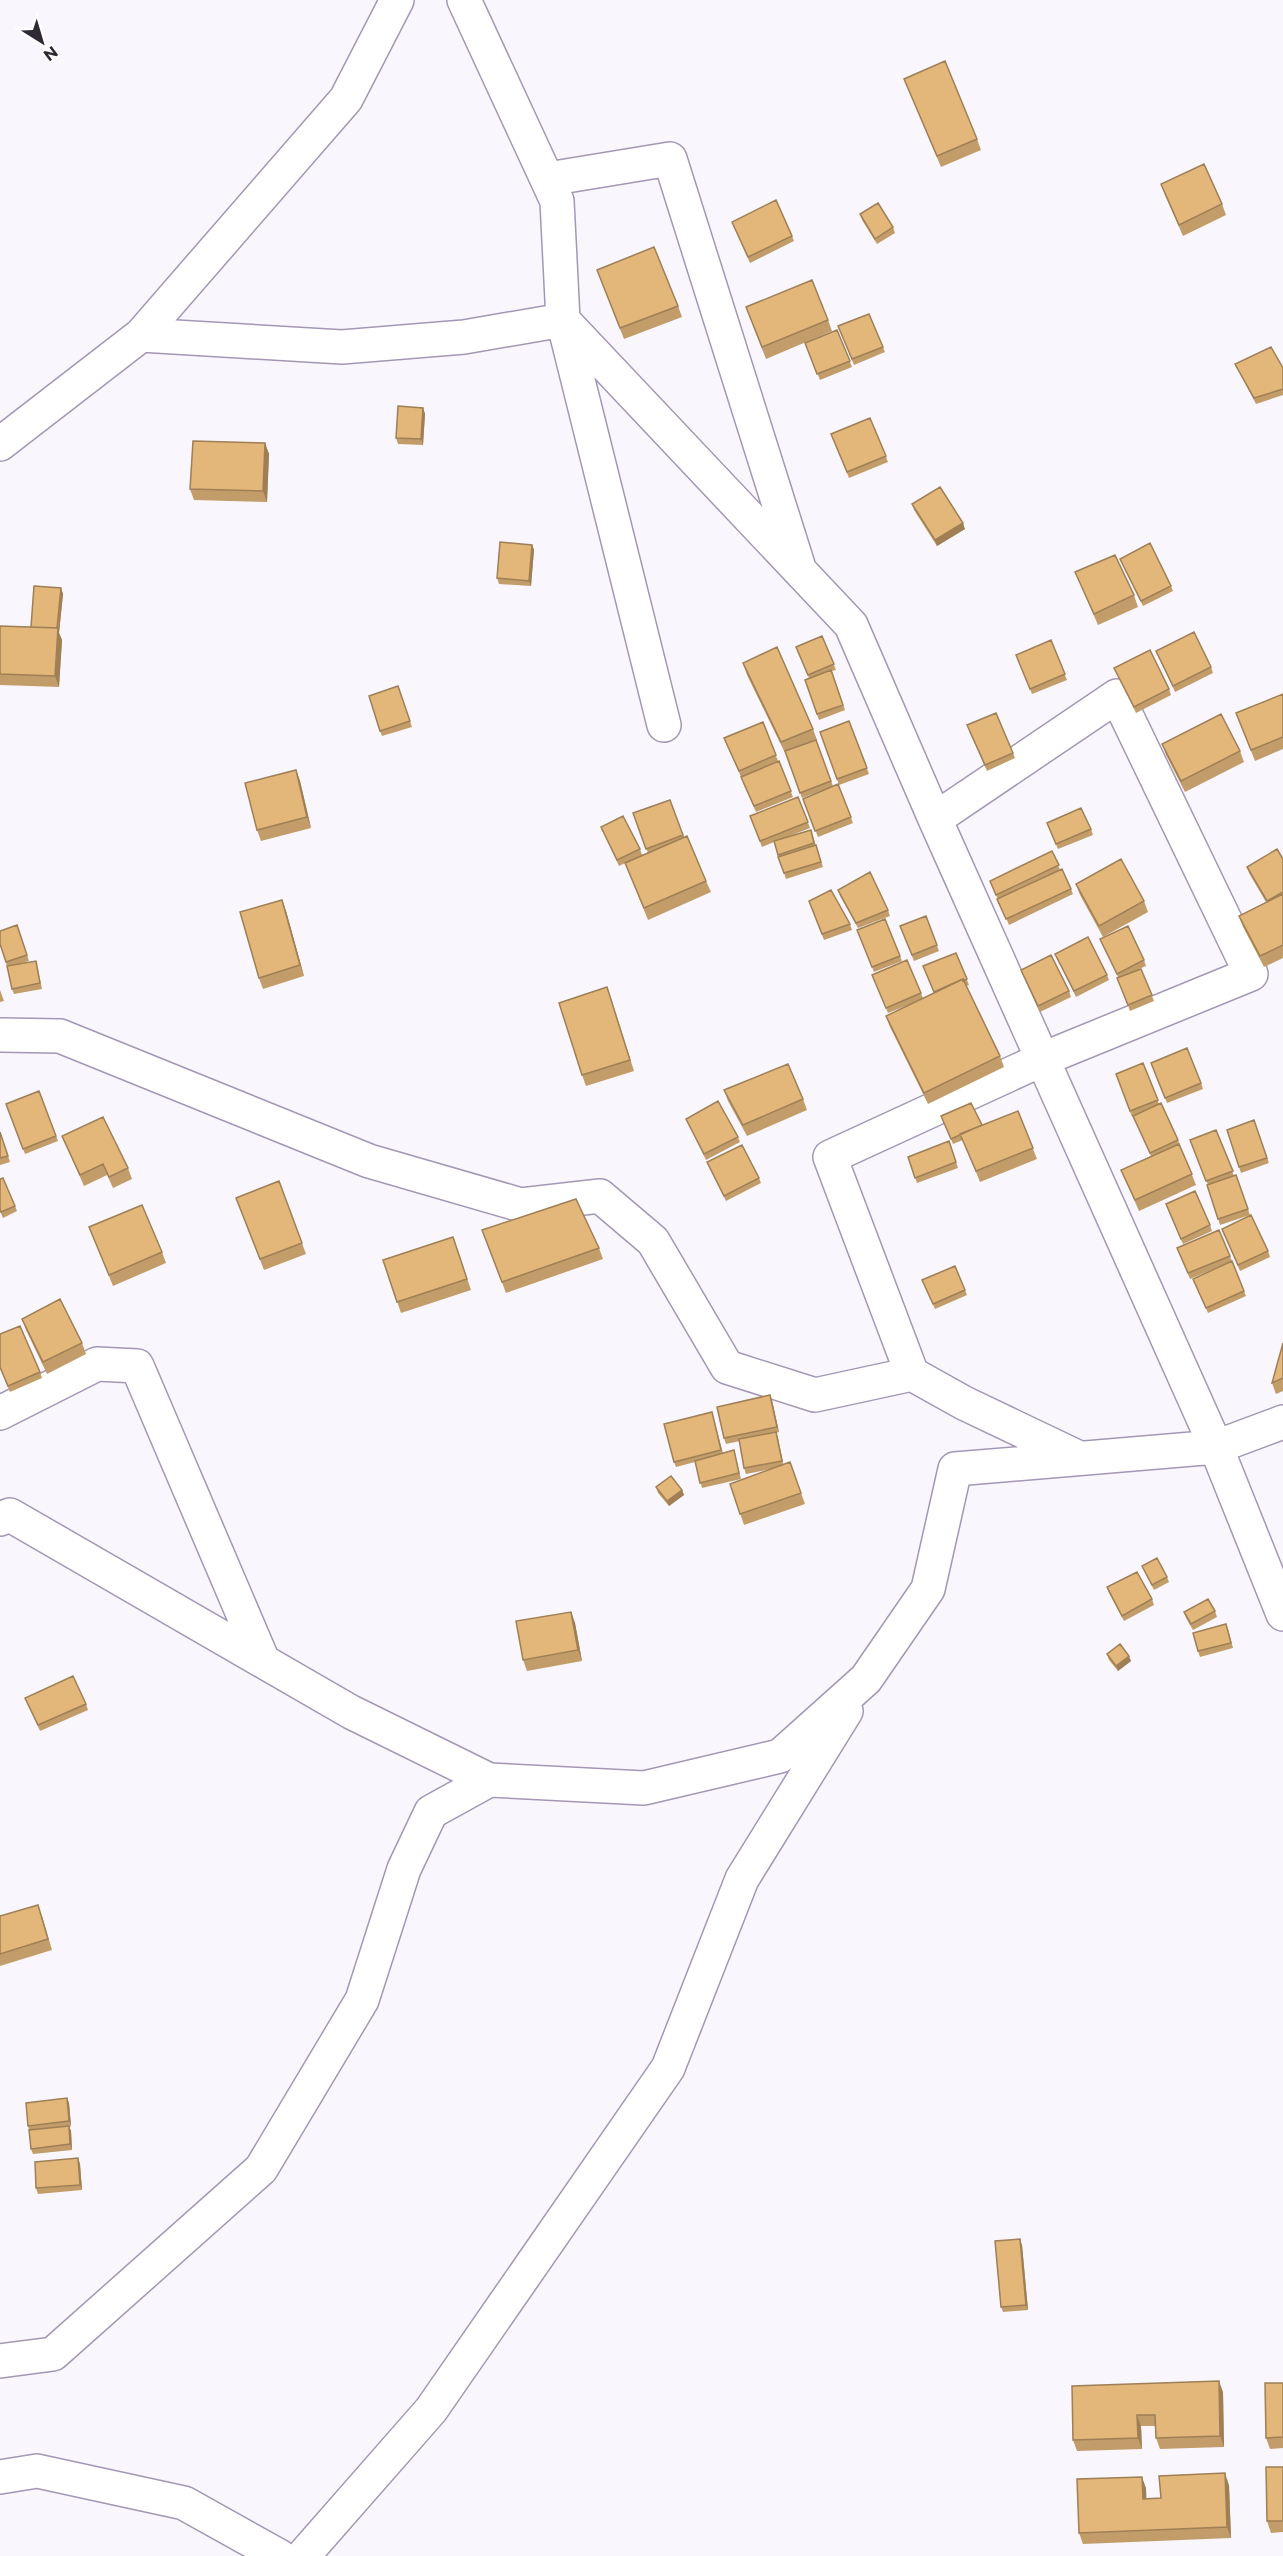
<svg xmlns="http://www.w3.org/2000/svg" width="1283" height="2556" font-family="Montserrat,sans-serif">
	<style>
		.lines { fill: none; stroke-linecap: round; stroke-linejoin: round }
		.street-casing { stroke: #a497b6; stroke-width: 36 }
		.street { stroke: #fff; stroke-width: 33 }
		.wall { fill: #c39d69 }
		.shaded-wall { fill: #9f7f55 }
		.building { fill: #e3b67a; stroke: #9f7f55; stroke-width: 1.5 }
	</style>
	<rect width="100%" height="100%" fill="#f9f7fd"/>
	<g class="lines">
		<g class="street-casing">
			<path id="street" d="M464,0L557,201L563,320L851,625L935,819L1216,1447L1283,1614
				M548,179L670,159L798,565
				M141,335L342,347L464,337L563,320L664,725
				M0,444L141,335L346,99L397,0
				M0,1035L60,1036L369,1161L521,1205L600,1196L653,1241L727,1367L815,1395L912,1374L964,1403L1077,1457
				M912,1374L830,1157L1043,1059L1251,974L1117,696L935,819
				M0,1413L97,1364L137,1366L263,1661
				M0,1519L10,1515L351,1712L489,1780
				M0,2361L53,2354L261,2169L362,2000L404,1869L431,1812L489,1780L644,1788L780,1756L866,1679L928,1589L955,1469L1216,1447L1283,1422
				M0,2477L37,2471L184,2503L279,2556
				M303,2556L431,2410L668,2068L742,1879L846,1711"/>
		</g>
		<use href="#street" class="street"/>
	</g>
	<path class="wall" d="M904,79L977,139L981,150L941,167Z
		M1161,184L1222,204L1226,215L1183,236L1165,195Z
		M860,214L893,227L895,233L877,244L862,220Z
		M732,222L792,236L794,241L750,263Z
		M597,270L678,306L682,317L624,339Z
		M869,314L885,352L854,365L838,326Z
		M750,318L828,320L832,331L766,359Z
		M837,330L852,367L820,380L805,343Z
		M1235,364L1283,368V395L1256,404Z
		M423,408L425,414L423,445L398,444L396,438Z
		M870,418L888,462L849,478L831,434Z
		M265,443L269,454L267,502L194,500L190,489Z
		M912,504L965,529L937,546L914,510Z
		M532,545L534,550L531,586L499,584L497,578Z
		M1120,559L1171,586L1173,591L1143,606Z
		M1075,572L1134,595L1138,607L1098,625Z
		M61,588L63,594L59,633L62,640L59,687L0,685V626L31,627Z
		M822,636L836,670L832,671L845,710L819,720L805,680L809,678L796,647Z
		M1051,640L1067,680L1032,694L1016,655Z
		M1156,651L1211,667L1213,673L1175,692Z
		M743,663L813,729L817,740L816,741L833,786L838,784L853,823L818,837L803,799L823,790L802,798L785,753L747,675Z
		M1114,668L1169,689L1171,695L1136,713Z
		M398,686L412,727L382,736L380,731Z
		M1283,694V749L1255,761L1236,713Z
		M849,721L869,774L839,785L820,732Z
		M763,722L778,761L741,777L724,738Z
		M969,731L1013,753L1015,758L987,771Z
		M1162,744L1240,751L1244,762L1185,792L1166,755Z
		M779,761L793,797L756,812L743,783Z
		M296,770L300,781L311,828L261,841L257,830Z
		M798,797L810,828L787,837L811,830L823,867L786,879L774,842L762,847L750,816Z
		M670,800L684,837L706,881L711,892L648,920L625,863L619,866L601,827L640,849L642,855L648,853L633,813Z
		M1047,823L1091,829L1093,835L1058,849Z
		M1052,851L1060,870L1071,889L1073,894L1009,925L990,881Z
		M1283,859V958L1264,967L1243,927L1239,916L1266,902L1249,873L1247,867Z
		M1076,884L1144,901L1148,912L1103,937L1080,895Z
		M838,890L888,910L890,916L858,928L840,896Z
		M809,901L850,924L852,930L824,940Z
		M286,911L304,976L263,989L259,978Z
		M926,916L939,951L914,961L900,926Z
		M885,919L902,961L874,972L857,930Z
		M17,925L29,961L22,963L36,961L42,989L14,994L12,989L7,966L0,944Z
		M1100,939L1144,960L1146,966L1139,969H1141L1154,1001L1130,1011L1118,977Z
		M956,953L969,985L966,986L1000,1056L1004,1067L928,1104L890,1027L886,1016L916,1002L888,1013L872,975L907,960L923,998L934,993L923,966Z
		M1055,954L1107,975L1109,980L1076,997Z
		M1021,970L1069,991L1071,997L1040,1012Z
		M0,990L4,1001L0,1002Z
		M611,998L634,1071L586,1086L582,1075Z
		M1143,1063L1159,1104L1178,1140L1196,1185L1139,1211L1121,1170L1151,1156L1133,1116L1132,1117L1116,1074Z
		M1151,1063L1201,1083L1203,1089L1167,1103Z
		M724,1090L803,1099L807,1110L747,1136L728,1101Z
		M39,1091L58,1141L25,1154L6,1104Z
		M1018,1111L1037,1159L980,1182L963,1140L953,1144L941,1116L982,1125Z
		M686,1119L738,1137L740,1142L706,1160Z
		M1254,1120L1269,1163L1241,1173L1227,1130Z
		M1216,1130L1234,1176L1236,1175L1250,1215L1220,1225L1208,1185L1190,1140Z
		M0,1132L10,1162L0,1165Z
		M62,1136L128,1168L132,1179L113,1188L107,1175L84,1186Z
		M949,1141L958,1168L917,1183L908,1157Z
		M707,1162L759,1178L761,1183L726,1201Z
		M0,1179L15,1206L17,1211L3,1218L0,1211Z
		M279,1181L306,1254L264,1270L236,1198Z
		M1168,1210L1210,1225L1212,1231L1183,1244Z
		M89,1227L162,1252L166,1263L113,1286Z
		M1222,1229L1268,1251L1270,1257L1240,1271Z
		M482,1230L599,1248L603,1259L506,1293Z
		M457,1248L471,1290L401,1313L383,1260Z
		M1177,1248L1230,1256L1246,1296L1208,1313L1195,1284L1223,1265L1190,1279Z
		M955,1266L967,1295L935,1309L925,1285Z
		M22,1319L82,1343L86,1354L47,1374L26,1330Z
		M1283,1343V1391L1276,1394L1272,1383Z
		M0,1368L40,1372L42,1378L10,1392Z
		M770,1395L779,1432L776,1433L783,1465L790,1462L805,1504L744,1525L730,1484L771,1469L746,1474L744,1468L740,1441L726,1444L724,1438Z
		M712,1412L723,1453L734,1450L741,1479L702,1488L695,1462L676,1467L674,1462Z
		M656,1487L682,1490L684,1495L669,1506L658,1493Z
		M1142,1566L1167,1577L1169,1582L1154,1590Z
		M1107,1587L1152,1599L1154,1605L1124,1621L1109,1593Z
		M1215,1611L1217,1617L1193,1630L1186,1618L1184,1612Z
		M571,1612L575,1623L582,1661L527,1671L523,1660Z
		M1228,1629L1233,1648L1200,1657L1198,1651Z
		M1107,1654L1131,1661L1118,1671L1109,1660Z
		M25,1698L86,1704L88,1710L40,1731Z
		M0,1916H42L52,1950L0,1966Z
		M67,2098L69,2103L71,2126L69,2127L71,2131L72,2150L33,2154L31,2149L29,2130L28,2126Z
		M78,2158L80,2164L82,2190L38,2194L36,2188Z
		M1022,2245L1028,2310L1003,2312L1001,2307Z
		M1283,2383V2448L1270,2449L1266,2438Z
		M1072,2386L1223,2392L1224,2447L1160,2449L1156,2438V2426H1141L1142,2449L1077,2451L1073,2440Z
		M1283,2467V2532L1271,2533L1267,2521Z
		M1229,2485L1231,2538L1083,2544L1079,2533L1146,2488V2499L1161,2498Z"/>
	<path class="shaded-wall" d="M423,408L425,414L423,445L421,439Z
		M265,443L269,454L267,502L263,491Z
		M963,523L965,529L937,546L935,540Z
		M532,545L534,550L531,586L529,581Z
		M61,588L63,594L59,633L62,640L59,687L55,676Z
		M296,770L300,781L311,828L307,817Z
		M282,900L286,911L304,976L300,965Z
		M770,1395L772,1400L779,1432L777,1427Z
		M776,1432L778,1438L784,1467L782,1461Z
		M682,1490L684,1495L669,1506L667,1501Z
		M571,1612L575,1623L582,1661L578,1650Z
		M1129,1656L1131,1661L1118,1671L1116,1666Z
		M67,2098L69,2103L71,2126L69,2121Z
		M69,2126L71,2131L72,2150L70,2144Z
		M78,2158L80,2164L82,2190L80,2185Z
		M1020,2239L1022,2245L1028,2310L1026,2305Z
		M1219,2381L1223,2392L1224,2447L1220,2436Z
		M1137,2415L1141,2426L1142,2449L1138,2438Z
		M1225,2473L1229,2485L1231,2538L1227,2527Z
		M1142,2477L1146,2488L1147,2510L1143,2499Z"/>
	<path class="building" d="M945,61L977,139L937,156L904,79Z
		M1204,164L1222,204L1179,225L1161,184Z
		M776,200L792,236L748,257L732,222Z
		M878,203L893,227L875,239L860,214Z
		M654,247L678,306L620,328L597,270Z
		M812,280L828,320L762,347L746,307Z
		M869,314L883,347L852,359L838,326Z
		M837,330L850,361L817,374L805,343Z
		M1271,347L1283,368V389L1254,398L1235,364Z
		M398,406L423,408L421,439L396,438Z
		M870,418L886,456L847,472L831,434Z
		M193,441L265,443L263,491L190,489Z
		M940,487L963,523L935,540L912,504Z
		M500,542L532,545L529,581L497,578Z
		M1150,543L1171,586L1141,601L1120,559Z
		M1115,555L1134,595L1094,614L1075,572Z
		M34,586L61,588L57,628L31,627Z
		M0,626L58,628L55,676L0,674Z
		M1194,632L1211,667L1173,686L1156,651Z
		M822,636L834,664L808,675L796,647Z
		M1051,640L1065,674L1030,689L1016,655Z
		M777,647L813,729L781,742L743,663Z
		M1150,650L1169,689L1134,707L1114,668Z
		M831,670L843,705L817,714L805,680Z
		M398,686L410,721L380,731L369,696Z
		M1283,694V737L1251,750L1236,713Z
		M996,713L1013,753L985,765L967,725Z
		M1221,714L1240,751L1181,781L1162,744Z
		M849,721L867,768L837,779L820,732Z
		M763,722L776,755L739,771L724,738Z
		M816,740L831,781L800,793L785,751Z
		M779,761L791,791L754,806L741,777Z
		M296,770L307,817L257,830L245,783Z
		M838,784L851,817L815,831L803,799Z
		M798,797L808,822L760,841L750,816Z
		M670,800L683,835L646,849L633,813Z
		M1081,808L1091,829L1056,844L1047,823Z
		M623,816L640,849L617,860L601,827Z
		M811,830L814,843L778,855L774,841Z
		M687,836L706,881L644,908L625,863Z
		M816,845L821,862L784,873L778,857Z
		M1277,849L1283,859V892L1267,901L1247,867Z
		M1052,851L1059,865L996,895L990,881Z
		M1121,859L1144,901L1099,926L1076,884Z
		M1062,869L1071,889L1006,919L997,899Z
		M870,872L888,910L856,923L838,890Z
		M831,890L850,924L822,934L809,901Z
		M1283,894V945L1260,956L1239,916Z
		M282,900L300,965L259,978L240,912Z
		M926,916L937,945L912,955L900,926Z
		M885,919L900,956L872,967L857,930Z
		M17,925L27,955L6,962L0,944V931Z
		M1128,926L1144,960L1117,974L1100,939Z
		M1088,937L1107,975L1074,991L1055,954Z
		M956,953L967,979L963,981V979L934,992L923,966Z
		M1051,955L1069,991L1038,1006L1021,970Z
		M907,960L921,993L886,1008L872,975Z
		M36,961L40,983L12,989L7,966Z
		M1141,969L1152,995L1128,1005L1117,978Z
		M963,979L1000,1056L924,1093L886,1016Z
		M607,987L630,1060L582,1075L559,1003Z
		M1187,1048L1201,1083L1165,1098L1151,1063Z
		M1143,1063L1158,1100L1130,1111L1116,1074Z
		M788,1064L803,1099L743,1125L724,1090Z
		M39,1091L56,1136L23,1149L6,1104Z
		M718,1101L738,1137L704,1154L686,1119Z
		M971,1103L982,1125L951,1139L941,1116Z
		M1161,1103L1178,1140L1150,1153L1133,1116Z
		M1018,1111L1033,1148L976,1171L960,1134Z
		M103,1117L128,1168L109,1177L103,1164L80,1175L62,1136Z
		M1254,1120L1267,1158L1239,1167L1227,1130Z
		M1216,1130L1233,1171L1206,1181L1190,1140Z
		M0,1132L8,1156L0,1158Z
		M949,1141L956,1162L915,1178L908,1157Z
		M1179,1144L1192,1174L1135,1200L1121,1170Z
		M742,1145L759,1178L724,1196L707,1162Z
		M1236,1175L1248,1209L1218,1219L1207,1185Z
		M3,1178L15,1206L1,1212L0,1210V1179Z
		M279,1181L302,1243L260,1259L236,1198Z
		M1195,1191L1210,1225L1181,1239L1166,1204Z
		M576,1199L599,1248L502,1282L482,1230Z
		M142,1205L162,1252L109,1275L89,1227Z
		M1251,1215L1268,1251L1238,1265L1222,1229Z
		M1219,1230L1230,1256L1188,1273L1177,1248Z
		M453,1237L467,1279L397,1302L383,1260Z
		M1232,1261L1244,1291L1206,1308L1193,1279Z
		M955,1266L965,1290L933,1304L922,1280Z
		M60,1299L82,1343L43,1362L22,1319Z
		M20,1326L40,1372L8,1386L0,1367V1334Z
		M1283,1343V1378L1272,1383Z
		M770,1395L777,1427L724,1438L717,1407Z
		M712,1412L721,1450L674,1462L664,1424Z
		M776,1432L782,1461L744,1468L739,1439Z
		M734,1450L739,1473L700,1483L695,1461Z
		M790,1462L801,1493L740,1514L730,1484Z
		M671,1476L682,1490L667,1501L656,1487Z
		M1157,1558L1167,1577L1152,1585L1142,1566Z
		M1137,1572L1152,1599L1122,1616L1107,1587Z
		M1208,1599L1215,1611L1191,1624L1184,1612Z
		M571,1612L578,1650L523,1660L516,1621Z
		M1226,1624L1231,1643L1198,1651L1193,1633Z
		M1120,1644L1129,1656L1116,1666L1107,1654Z
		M73,1676L86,1704L38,1725L25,1698Z
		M38,1905L48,1939L0,1954V1916Z
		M67,2098L69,2121L28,2126L26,2103Z
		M69,2126L70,2144L31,2149L29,2130Z
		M78,2158L80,2185L36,2188L35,2162Z
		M1020,2239L1026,2305L1001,2307L995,2241Z
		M1219,2381L1220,2436L1156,2438L1155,2415H1137L1138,2438L1073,2440L1072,2386Z
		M1265,2383H1283V2437L1266,2438Z
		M1266,2467H1283V2521H1267Z
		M1225,2473L1227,2527L1079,2533L1077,2479L1142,2477L1143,2499L1161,2498L1159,2476Z"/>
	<g transform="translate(42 42) rotate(143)" stroke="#ffffff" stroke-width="4.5" paint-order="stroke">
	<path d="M0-4.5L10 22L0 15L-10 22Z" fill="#2e2935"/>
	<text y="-9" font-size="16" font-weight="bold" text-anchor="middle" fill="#2e2935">N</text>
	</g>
</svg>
